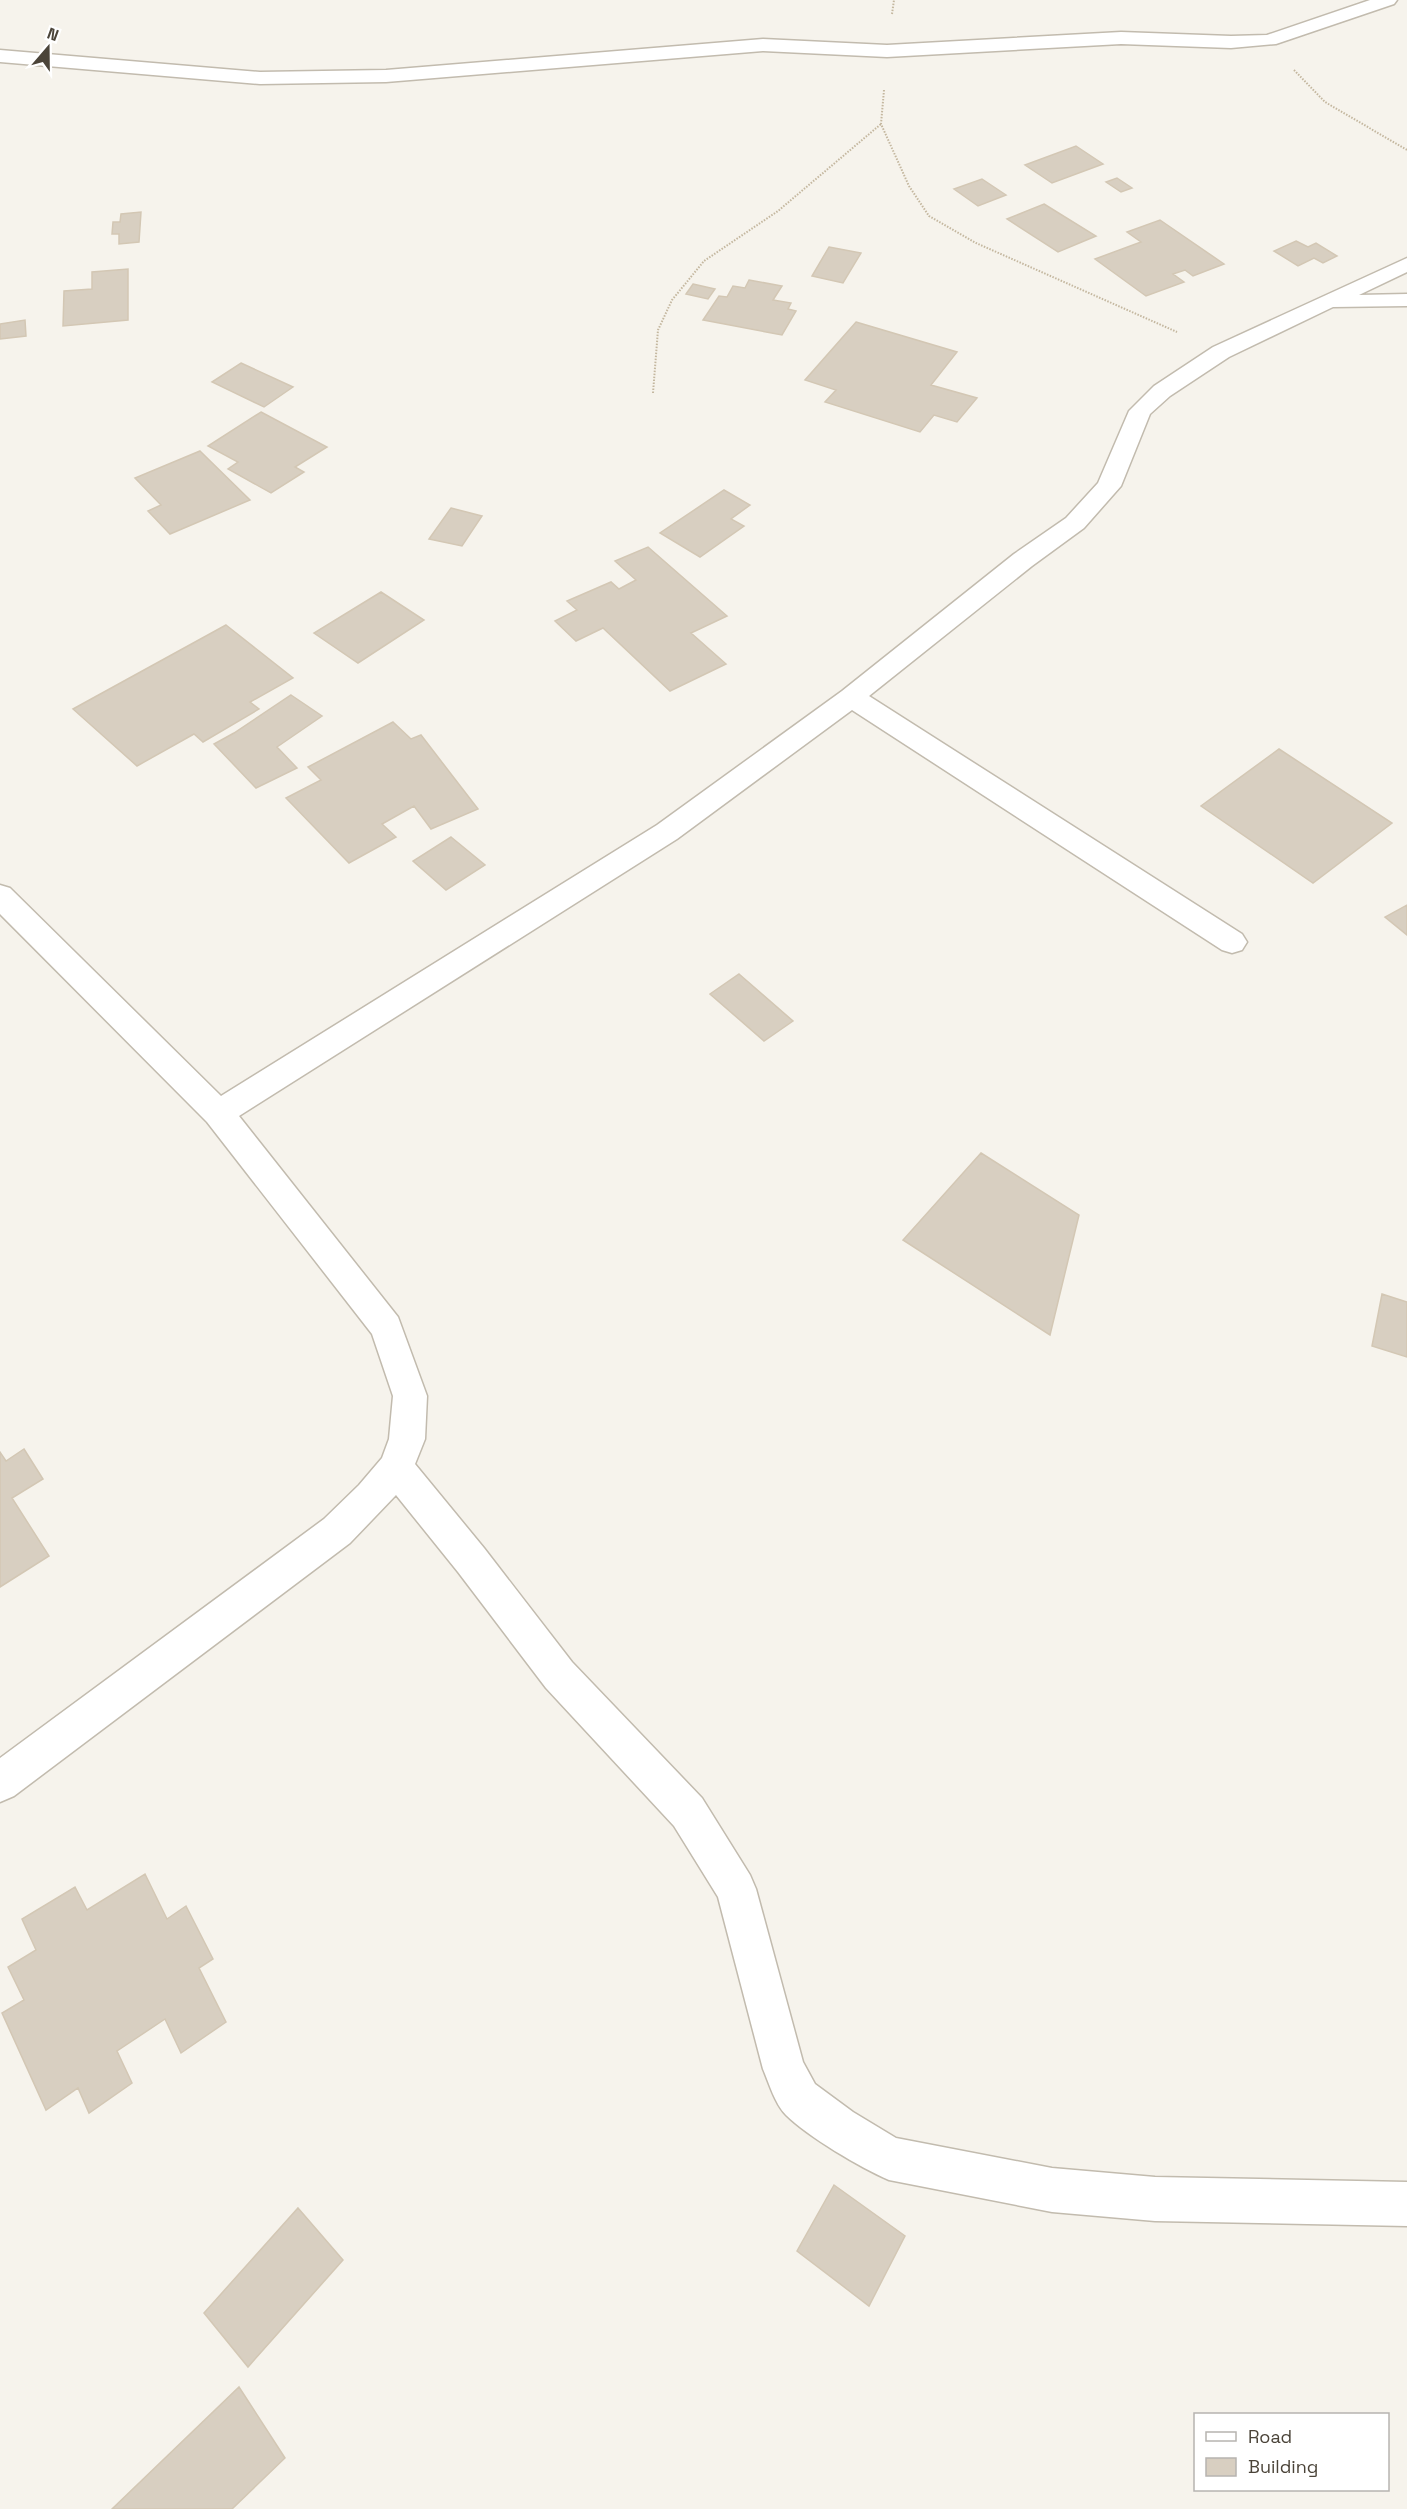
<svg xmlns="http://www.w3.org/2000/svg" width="1407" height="2509" font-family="'Space Grotesk',sans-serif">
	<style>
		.building { fill: #d8cfc1; stroke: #d3c7b4; stroke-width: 1.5 }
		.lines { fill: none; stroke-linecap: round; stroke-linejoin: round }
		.minor-casing { stroke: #c2bbae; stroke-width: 3 }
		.path { stroke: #c4b79f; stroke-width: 2; stroke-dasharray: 1.5 1.5; stroke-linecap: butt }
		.minor { fill: #fff; fill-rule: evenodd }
	</style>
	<rect width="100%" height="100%" fill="#f6f3ec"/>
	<path class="building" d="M1076,146L1103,164L1052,183L1025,165Z
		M1117,178L1132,188L1121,192L1106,182Z
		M982,179L1006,195L978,206L954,189Z
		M1044,204L1096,236L1058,252L1007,219Z
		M141,212L139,242L119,244V234H112L113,222H120L121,214Z
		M1160,220L1224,264L1193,276L1185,270L1173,274L1184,282L1146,296L1095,259L1141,242L1127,232Z
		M1296,241L1308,247L1316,243L1337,256L1323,263L1314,258L1298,266L1274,251Z
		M829,247L861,253L843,283L812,276Z
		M128,269V320L63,326L64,291L92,289V272Z
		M749,280L782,286L773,300L791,303L788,309L796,311L782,335L703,320L719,296L727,297L733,286L745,288Z
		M693,284L715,289L708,299L686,294Z
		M25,320L26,336L0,339V324Z
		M856,322L957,352L931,385L977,398L957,422L934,415L920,432L825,402L836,390L805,380Z
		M241,363L293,387L264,407L212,382Z
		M261,412L327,447L295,467L304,472L271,493L228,469L238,462L208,446Z
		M200,451L250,500L170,534L148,511L161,505L135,478Z
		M724,490L750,505L731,519L744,526L700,557L660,533Z
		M451,508L482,516L462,546L429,539Z
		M648,547L727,616L691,633L726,664L670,691L603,628L576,641L555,621L577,610L567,601L611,582L619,589L636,580L615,561Z
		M381,592L424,620L358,663L314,633Z
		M226,625L293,678L250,702L259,709L203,742L194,734L137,766L73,709Z
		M291,695L322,716L277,747L297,768L256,788L214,744L234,733Z
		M393,722L411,739L421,735L478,809L431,829L414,806L382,824L396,837L349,863L286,798L321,780L308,767Z
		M1279,749L1392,823L1313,883L1201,806Z
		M451,837L485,865L446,890L413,861Z
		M1407,905V935L1385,917Z
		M739,974L793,1021L764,1041L710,994Z
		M981,1153L1079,1215L1050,1335L903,1240Z
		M1382,1294L1407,1302V1357L1372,1346Z
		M24,1449L43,1479L12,1498L49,1556L0,1587V1452L6,1461Z
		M145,1874L167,1919L186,1906L213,1959L199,1968L226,2022L181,2053L165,2019L117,2051L132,2083L89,2113L78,2088L46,2110L2,2013L24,2000L8,1967L36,1950L22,1919L75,1887L87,1910Z
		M834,2185L905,2236L869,2306L797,2251Z
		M298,2208L343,2260L248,2367L204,2313Z
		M239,2387L285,2458L232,2509H112Z"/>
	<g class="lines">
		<g class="minor-casing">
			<path id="minor" d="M1370,0H1397L1394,4L1276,44L1231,48L1121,44L887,57L763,51L386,82L260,84L0,62V50L260,72L386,70L763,39L887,45L1121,32L1231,36L1267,35Z
				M1407,258V272L1359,295L1407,294V306L1333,307L1229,357L1170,396L1150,414L1121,486L1084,528L1032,566L869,696L1242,934L1247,942L1242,950L1232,953L1222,950L852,710L677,839L239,1116L398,1317L427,1396L425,1439L415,1464L484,1548L572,1662L702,1798L750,1875L756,1889L803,2062L815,2084L853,2112L896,2138L1052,2168L1155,2177L1407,2182V2226L1155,2221L1052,2212L889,2180C861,2168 807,2136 786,2115C775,2104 769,2083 763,2069L718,1897L674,1826L546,1688L458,1572L396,1495L350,1543L14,1796L0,1802V1758L324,1519L359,1485L382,1458L389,1439L393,1396L372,1334L207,1122L0,914V885L10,888L221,1096L657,825L842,691L1014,554L1066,518L1098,483L1129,411L1154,386L1213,347Z"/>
		</g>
		<path class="path" d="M892,14L894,0
			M1294,70L1325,102L1407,150
			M884,90L881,124L909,186L929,216L976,243L1177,332
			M653,393L658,330L672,300L704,261L778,211L881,124"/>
		<use href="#minor" class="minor"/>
	</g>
	<rect x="1194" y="2413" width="195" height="78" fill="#ffffff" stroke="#b7b4b0" stroke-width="1.5"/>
	<rect x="1206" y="2432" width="30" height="9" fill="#ffffff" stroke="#b7b4b0" stroke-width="1.5"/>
	<text x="1248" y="2443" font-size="18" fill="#4b4439">Road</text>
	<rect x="1206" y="2458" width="30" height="18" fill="#d8cfc1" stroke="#b7b4b0" stroke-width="1.5"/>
	<text x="1248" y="2473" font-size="18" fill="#4b4439">Building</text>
	<g transform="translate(48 48) rotate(20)" stroke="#ffffff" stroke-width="4.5" paint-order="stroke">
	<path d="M0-4.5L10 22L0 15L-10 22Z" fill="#4b4439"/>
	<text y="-9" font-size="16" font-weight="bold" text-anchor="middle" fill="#4b4439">N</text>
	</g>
</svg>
